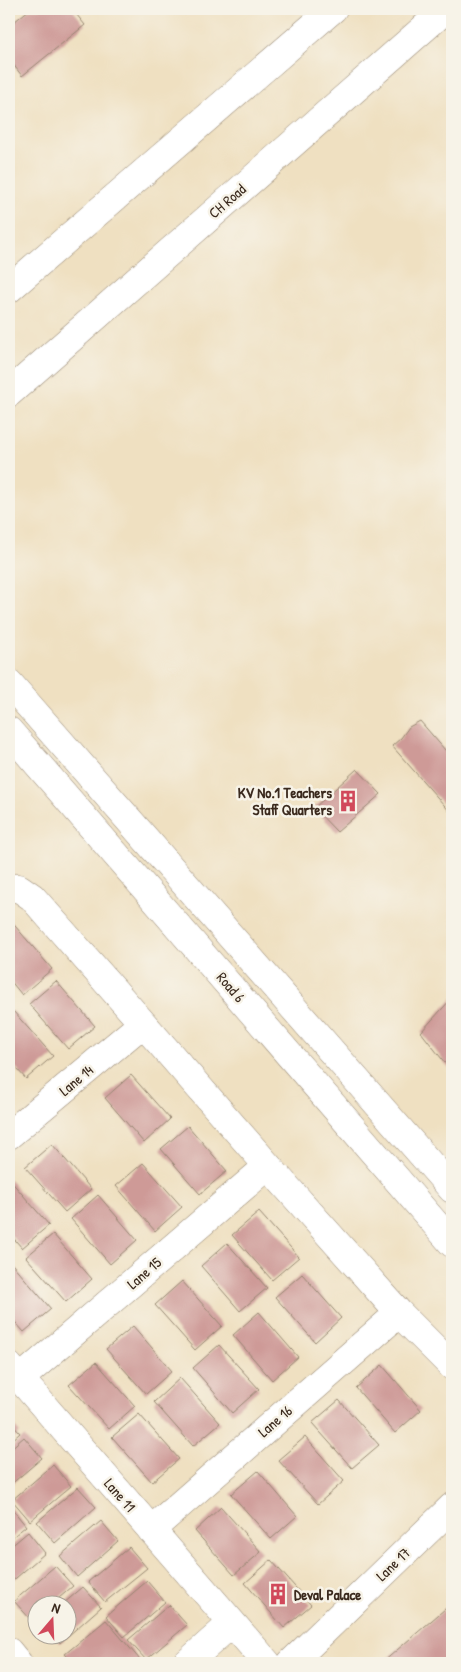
<svg xmlns="http://www.w3.org/2000/svg" width="461" height="1672" font-family="'Patrick Hand',sans-serif">
	<style>
		.building { fill: #ce9a97 }
		.lines { fill: none; stroke-linecap: round; stroke-linejoin: round }
		.minor-casing { stroke: #958570; stroke-width: 29 }
		.minor { stroke: #fff; stroke-width: 28 }
		.labels { text-anchor: middle; dominant-baseline: central; stroke-width: 5; stroke-linejoin: round; paint-order: stroke }
		.street-label { font-size: 15px; fill: #3b2a1e; stroke: #f7f3e8 }
		.poi-label { font-size: 15px; font-weight: bold; fill: #3b2a1e; stroke: #f7f3e8; text-anchor: end }
	</style>
	<rect width="100%" height="100%" fill="#f7f3e8"/>
	<filter id="ink" filterUnits="userSpaceOnUse"><feTurbulence type="fractalNoise" baseFrequency=".02" numOctaves="2"/><feDisplacementMap in="SourceGraphic" scale="10" xChannelSelector="R" yChannelSelector="G"/><feConvolveMatrix kernelMatrix="1 2 1 2 8 2 1 2 1" color-interpolation-filters="sRGB"/></filter>
	<filter id="wash" filterUnits="userSpaceOnUse"><feTurbulence type="fractalNoise" baseFrequency=".0096" numOctaves="4" result="noise"/><feDisplacementMap in="SourceGraphic" scale="20" xChannelSelector="R" yChannelSelector="G"/><feGaussianBlur stdDeviation="1.12" result="paint"/><feColorMatrix in="noise" values="0 0 0 0 0 0 0 0 0 0 0 0 0 0 0 0 0 1.4 0 .05"/><feComposite in="paint" operator="in"/></filter>
	<g filter="url(#wash)">
		<rect width="100%" height="100%" fill="#efe0c1"/>
		<g id="blocks">
			<path class="building" d="M30,9H72L85,25L22,76L9,59V26Z
				M420,721L452,758V814L392,746L401,738L409,727Z
				M357,769L381,794L337,832L314,808Z
				M9,919L52,969L22,995L9,979Z
				M56,981L95,1026L68,1049L29,1004Z
				M452,998V1072L421,1032Z
				M13,1011L53,1056L26,1079L9,1060V1015Z
				M131,1075L170,1119L144,1143L105,1098Z
				M188,1126L227,1171L200,1194L161,1149Z
				M52,1144L91,1189L65,1212L25,1167Z
				M143,1163L182,1207L155,1231L116,1186Z
				M9,1179L49,1225L22,1248L9,1233Z
				M98,1195L137,1240L110,1264L71,1219Z
				M259,1212L299,1257L272,1280L232,1235Z
				M53,1234L92,1279L66,1302L26,1257Z
				M227,1243L267,1288L240,1311L201,1266Z
				M12,1264L51,1309L24,1332L9,1315V1267Z
				M302,1274L341,1318L315,1342L275,1297Z
				M182,1281L222,1326L195,1350L155,1305Z
				M259,1312L298,1357L272,1380L233,1335Z
				M133,1326L172,1371L146,1394L106,1349Z
				M219,1345L259,1389L232,1413L193,1368Z
				M96,1362L135,1406L109,1429L69,1385Z
				M382,1365L421,1410L395,1433L356,1388Z
				M180,1378L220,1423L193,1446L154,1402Z
				M339,1400L379,1445L352,1468L312,1423Z
				M139,1414L179,1459L152,1482L112,1437Z
				M9,1421L20,1433L9,1443Z
				M24,1437L42,1458L9,1486V1450Z
				M305,1437L344,1481L318,1504L278,1460Z
				M53,1465L71,1486L30,1521L12,1500Z
				M258,1471L297,1516L271,1539L231,1494Z
				M78,1487L96,1507L55,1543L37,1522Z
				M9,1505L26,1526L9,1540Z
				M221,1507L261,1552L234,1575L195,1531Z
				M101,1521L118,1541L77,1577L60,1556Z
				M28,1532L45,1553L9,1584V1548Z
				M129,1547L147,1568L105,1602L88,1582Z
				M271,1560L311,1605L284,1628L245,1583Z
				M55,1566L73,1586L52,1604H38V1617L32,1621L14,1601Z
				M147,1581L165,1602L124,1637L106,1616Z
				M83,1587L101,1607L60,1643L53,1634H68V1604H63Z
				M452,1603V1663H384L383,1662Z
				M169,1605L187,1625L146,1660L128,1640Z
				M106,1620L141,1661L138,1663H73L65,1654Z"/>
		</g>
	</g>
	<g filter="url(#ink)">
		<use href="#blocks" fill-opacity="0" stroke="#958570" stroke-width="1"/>
		<g class="lines">
			<g class="minor-casing">
				<path id="minor" d="M9,289L333,9
					M9,393L446,9
					M9,683L452,1189
					M9,731L452,1243
					M9,888H19L32,897L268,1166L399,1313L452,1366
					M9,1135L142,1024
					M9,1366L267,1663
					M20,1379L268,1166
					M151,1530L399,1313
					M9,1652L18,1663
					M187,1663L232,1623
					M291,1663L452,1507"/>
			</g>
			<use href="#minor" class="minor"/>
		</g>
	</g>
	<defs>
		<g id="building-bare" transform="scale(1.725)"><path d="M-4-6H4V6H1V3H-1V6H-4ZM-2.5-4.3h1.7v1.8h-1.7ZM.8-4.3h1.7v1.8H.8ZM-2.5-1h1.7V.8h-1.7ZM.8-1h1.7V.8H.8Z" fill="#d1495b" stroke="#f7f3e8" stroke-width="2.5" paint-order="stroke"/></g>
	</defs>
	<g fill-rule="evenodd">
		<use href="#building-bare" x="348" y="801"/>
		<use href="#building-bare" x="278" y="1594"/>
	</g>
	<g class="labels">
		<g class="street-label">
			<text transform="translate(227 201) rotate(-41)">CH Road</text>
			<text transform="translate(231 987) rotate(49)">Road 6</text>
			<text transform="translate(76 1080) rotate(-40)">Lane 14</text>
			<text transform="translate(144 1273) rotate(-41)">Lane 15</text>
			<text transform="translate(275 1421) rotate(-41)">Lane 16</text>
			<text transform="translate(120 1495) rotate(49)">Lane 11</text>
			<text transform="translate(393 1564) rotate(-44)">Lane 17</text>
		</g>
		<g class="poi-label">
			<text x="332" y="792">KV No.1 Teachers<tspan x="332" dy="17">Staff Quarters</tspan></text>
			<text x="294" y="1594" text-anchor="start">Deval Palace</text>
		</g>
	</g>
	<rect width="461" height="1672" fill="none" stroke="#f7f3e8" stroke-width="30"/>
	<g transform="translate(52 1620) rotate(19)"><circle r="24" fill="#f7f3e8" stroke="#aca397"/>
	<path d="M0-4L9 19L0 12L-9 19Z" fill="#d1495b"/>
	<text y="-8" font-size="14" font-weight="bold" text-anchor="middle" fill="#3b2a1e">N</text>
	</g>
</svg>
